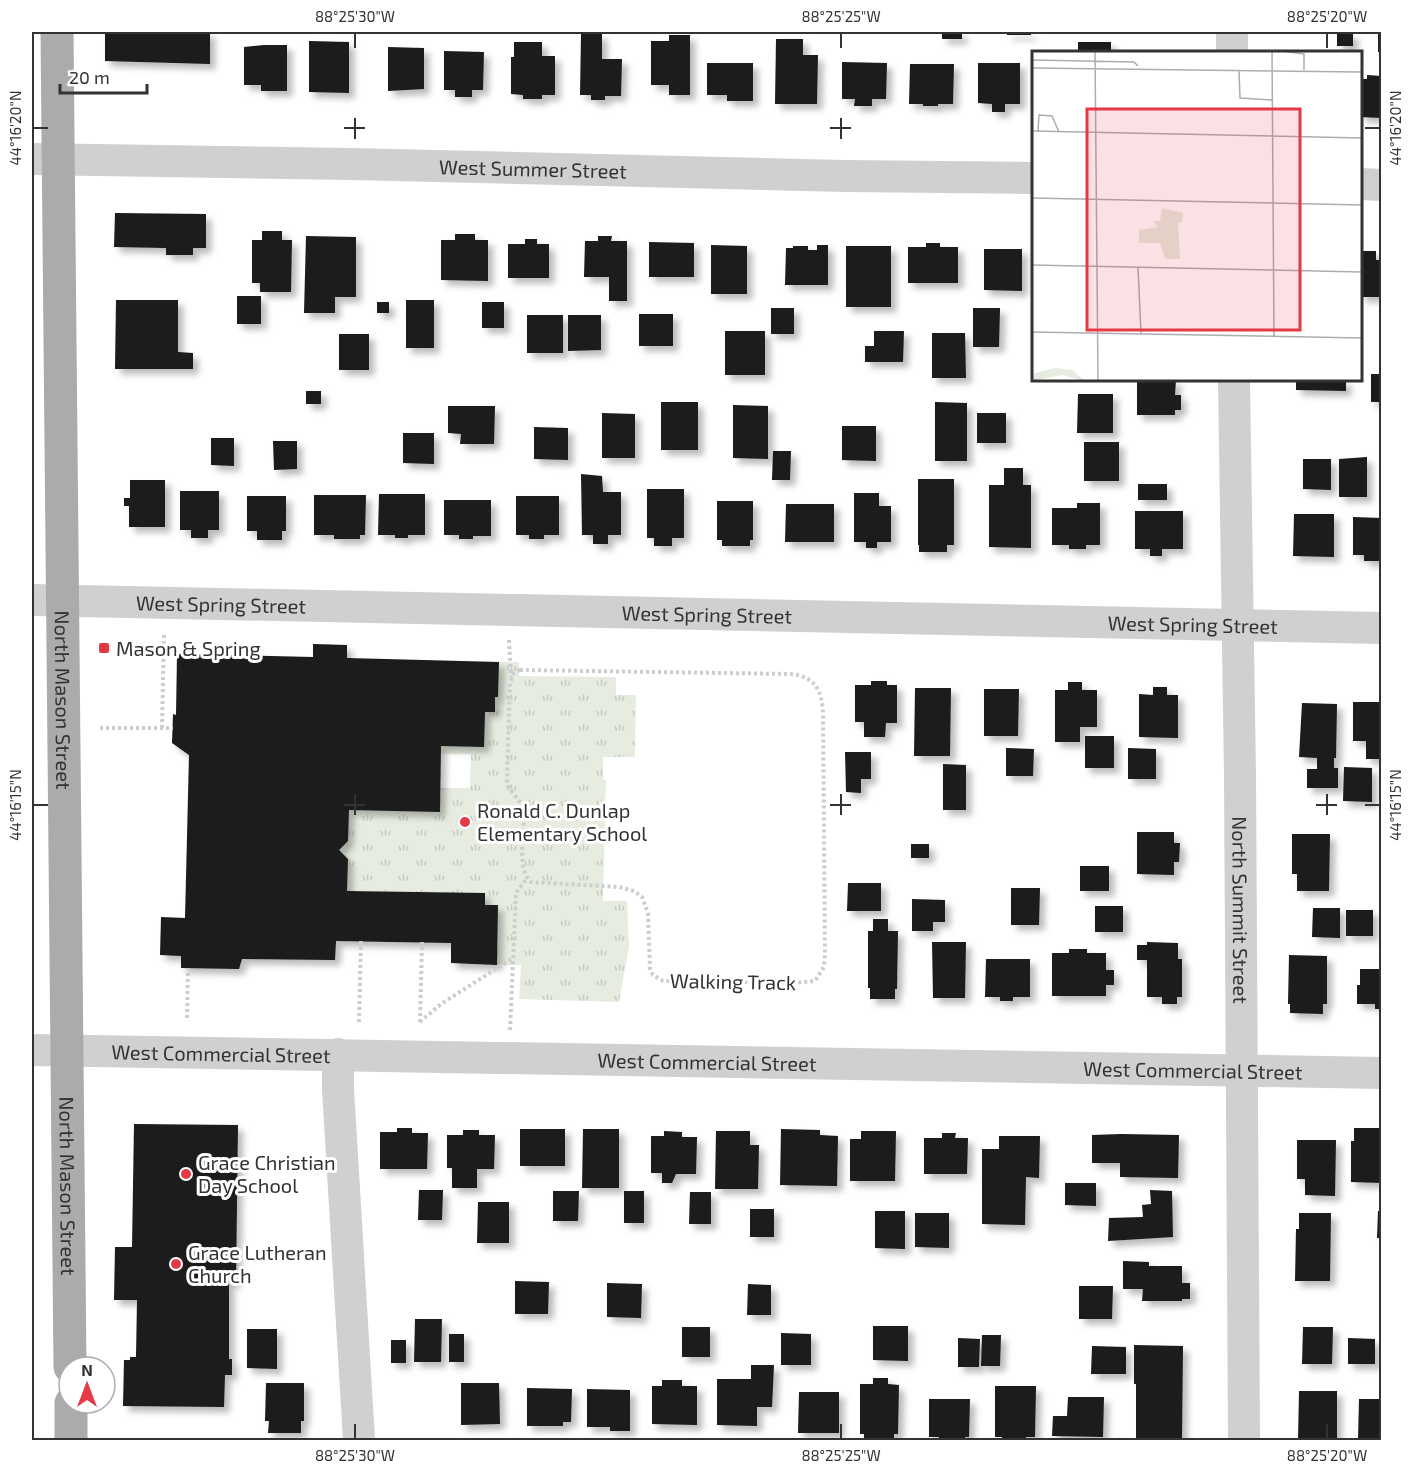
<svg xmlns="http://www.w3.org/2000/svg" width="1413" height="1472" font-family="'Exo 2',sans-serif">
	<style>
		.grass { fill: url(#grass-tufts) }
		.building { fill: #1a1a1a; filter: url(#shadow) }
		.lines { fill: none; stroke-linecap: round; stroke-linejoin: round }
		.path { stroke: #cdcdcd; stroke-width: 4; stroke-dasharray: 3 3; stroke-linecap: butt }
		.minor { stroke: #d0d0d0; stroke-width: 32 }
		.major { stroke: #ababab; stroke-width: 33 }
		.ticks { fill: none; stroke: #333; stroke-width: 2 }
		.poi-dot { fill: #e63946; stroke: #fff; stroke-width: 2 }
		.labels { text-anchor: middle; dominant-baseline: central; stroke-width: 6; stroke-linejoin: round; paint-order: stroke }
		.street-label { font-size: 20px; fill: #333; stroke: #fff }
		.poi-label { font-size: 20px; fill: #333; stroke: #fff; text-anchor: start }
		.inset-road { fill: none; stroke: #adadad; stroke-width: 1.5 }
		.view { fill: #e63946; fill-opacity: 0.15; stroke: #e63946; stroke-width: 3 }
		.inset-edge { fill: none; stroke: #333; stroke-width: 3 }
		.neatline { fill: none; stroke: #333; stroke-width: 2 }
		.ticks-label { font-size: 15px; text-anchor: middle; fill: #333 }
	</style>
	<defs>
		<pattern id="grass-tufts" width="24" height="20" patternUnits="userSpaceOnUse" patternTransform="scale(1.5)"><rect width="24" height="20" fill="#e6ecdf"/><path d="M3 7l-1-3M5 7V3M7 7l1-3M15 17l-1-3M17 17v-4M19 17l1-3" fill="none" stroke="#c6cbc0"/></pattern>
		<filter id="shadow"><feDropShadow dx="5.5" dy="5.5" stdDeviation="3" flood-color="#0004"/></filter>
	</defs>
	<rect width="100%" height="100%" fill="#fff"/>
	<path class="grass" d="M499,662H519V676L616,677V695H636L635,757H603V780H606L603,901H627L629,947L619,1002L519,999L521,965H497L498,905H485V894L347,891L348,859L339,850L348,841L349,810L440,811V788H470L471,754H441V746L485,712H495V697L498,696Z"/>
	<path class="building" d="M105,32H210V64L105,61Z
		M942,32H962V39H942Z
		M1007,32H1031V35H1007Z
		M1378,32H1382V52H1378Z
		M1337,33H1353V46H1337Z
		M581,34H602V59H622L621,96H605V100H591V95H580Z
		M669,35H690V95H669V85H651V41H669Z
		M776,39H803V55H818L817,104H775Z
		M309,41L349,42V93L309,92Z
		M514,42H542V56H555V95H542V99H523V95L511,94V57H514Z
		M1078,42H1111V52H1078Z
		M264,45H287V91H261V85H244V47Z
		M388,47L424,48V89L388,91Z
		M444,51L484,52L483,90H472V97H455V90H444Z
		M842,62L887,63L886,99H872V106H854L855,99H842Z
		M707,63H753V101H727V95H707Z
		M978,63H1020V104H1005V112H992V104L978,103Z
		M910,64H954L953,104H938V106H923V104H909Z
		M1367,75L1382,76V118L1360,117V79H1367Z
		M115,213L206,214V248H193V255H166V248L114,247Z
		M262,231H282V240H292L291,292H260V283H252V240H262Z
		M455,234H475V240H488V281L441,280V240H455Z
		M306,236L356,237V297H335V313H304Z
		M598,236H612L611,241H627V301H609V277H584L585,241H598Z
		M525,239H537V244H549V278H508V244H525Z
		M649,242L694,243V277H649Z
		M926,243H940V247H958V283H908V247H926Z
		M711,245L747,246V294H711Z
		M817,245H828V285H785L786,248H793V246H808V250H817Z
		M846,246H891V307H846Z
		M984,249H1022V291L984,290Z
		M1360,251H1376V260H1382V297H1360Z
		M237,296H261V324H237Z
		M116,300H178V352L193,353V369H115Z
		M406,300H434V348H406Z
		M377,302H389V313H377Z
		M482,302H504V328H482Z
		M771,308H794V334H771Z
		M973,308H1000L999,347H973Z
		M639,314H673V346H639Z
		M527,315H563V353H527Z
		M568,315H601V350L568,351Z
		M725,331H765V375H725Z
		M874,331H904L903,362H865V346H874Z
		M932,333H965L966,378H932Z
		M339,334H369V370H339Z
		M1371,374H1382V402H1371Z
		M1137,380H1176L1175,395H1181V410H1175V415H1137Z
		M1296,380H1346V391L1296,390Z
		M306,391H321V404H306Z
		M1078,394H1113V433H1077Z
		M661,402H698V450H661Z
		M935,402L967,403V461H935Z
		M733,405L768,406V459L733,458Z
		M448,406H495L494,444H460L461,434L448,433Z
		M602,413L635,414V458H602Z
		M977,413H1006V443H977Z
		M842,426H876V461L842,460Z
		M534,427L568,428V460L534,459Z
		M403,433H434V464L403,463Z
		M211,438H234V466L211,465Z
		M273,441H297V469L274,470Z
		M1084,442H1119V481H1084Z
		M773,451H791L790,480H772Z
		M1367,457V497H1339V459Z
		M1303,459H1331V490L1303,489Z
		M1004,468H1023V485H1031V548L989,547V485H1004Z
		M581,474L602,476L603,492H621V535H608V544H593V535H582Z
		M918,479H954V545H947V552H919V545H918Z
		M130,480H165V527H129V506H124V498H130Z
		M1138,484H1167V500H1138Z
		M647,489H684V538H672V546H654V538H647Z
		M180,491H219V530H208V538H191V530H180Z
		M854,493H879V506H891V542H877V548H866V542H854Z
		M379,494H425V535H408V538H395V535H378Z
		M314,495H366L365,535H360V539H334V535H314Z
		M247,496H286V531H282V540H257V531H247Z
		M516,496H559V535H544V539H529V535H516Z
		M444,500H491V536H473V539H459V535H444Z
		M717,501H753V540H750V546H722V540H717Z
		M1077,503H1100V545H1086V549H1069V545H1052V508H1077Z
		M786,504H834V542H785Z
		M1135,511H1183V549H1162V556H1150V549H1135Z
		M1294,514H1334V557L1293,556Z
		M1353,517L1382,518V561H1364V555H1353Z
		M313,644L347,645V658L499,662L498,697H495V712H485L484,747L441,746L440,812L349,810L348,841L339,850L348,859L347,891L485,893V905H498L497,965L451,963V943L336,941L335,960L242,959L239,969L181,968V956L160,955L161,917L185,918L189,755L172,743L173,714L176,715L177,654L313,657Z
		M871,681H887V685H897V723H886L885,737H864V722H855V685H871Z
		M1068,682H1082V690H1097V727H1080V742H1055V690H1068Z
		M1153,687H1167V695H1178V738L1139,737V694L1153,695Z
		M915,688H951L950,756H914Z
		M984,689H1019L1018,736H984Z
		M1353,702H1382V759H1366V741H1353Z
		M1302,703L1337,704L1336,758H1334V768H1338V788H1307V769H1317V758L1299,757Z
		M1085,736H1114V768H1085Z
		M1006,748L1034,749L1033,776H1006Z
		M1128,748L1156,749V779H1128Z
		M845,752H871V779H861V793L846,792Z
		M943,764L966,765V810H943Z
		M1344,767L1372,768V802L1343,801Z
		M1137,832H1174V843H1180L1179,862H1174V875L1137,874Z
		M1292,834H1330L1329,891H1297V874H1292Z
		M911,844H929V858H911Z
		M1080,866H1109V891H1080Z
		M848,883H881V911H847Z
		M1011,888H1040L1039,925H1011Z
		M912,899L945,900V922H933V931H912Z
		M1095,906H1123V932H1095Z
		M1313,908H1340V938L1312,937Z
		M1346,910H1373V936H1346Z
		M873,919H888V931H898L897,989H895V999H870V988H868V931H873Z
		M932,942H966L965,998H933Z
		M1147,942L1178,943V959H1182V997H1177V1004H1162V997H1147V960H1137V945H1147Z
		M1069,949H1087V953H1106V970H1114V985H1106V996H1052V953H1069Z
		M1289,955L1327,956V1004H1323V1014L1290,1013V1004H1288Z
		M986,959H1030V997H1013V1001H1000V997H985Z
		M1360,969H1382V1009H1375V1004H1357V985H1360Z
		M134,1124L238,1125L236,1282H229V1359H232V1375H225L224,1407L123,1406L124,1360H130V1357H136L137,1300H114L115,1247H132Z
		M397,1128H412V1133H428L427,1169H380V1132H397Z
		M1354,1128H1382V1183L1351,1182V1141H1354Z
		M520,1129H565V1166H520Z
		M583,1129H619V1188H582Z
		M781,1129L820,1130V1135L838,1136L837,1186L780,1185Z
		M463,1130H479V1135H495L494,1169H477V1188H452V1168H447V1135H463Z
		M664,1131L682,1132V1137H697L696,1174H676L672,1183H662V1173H651V1136H664Z
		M716,1131H750V1145H759L758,1189H715Z
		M861,1131H896L895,1181H850V1139H861Z
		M942,1133H956L955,1138H968L967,1174H924V1138H942Z
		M1121,1134L1179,1135L1178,1178L1120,1177V1163H1092V1135Z
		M999,1136H1040L1039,1178L1026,1177L1025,1225L982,1224V1149H999Z
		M1297,1140H1336L1335,1196L1305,1195V1179H1297Z
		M1065,1183H1096V1206L1065,1205Z
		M419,1190H443L442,1220H418Z
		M1150,1190L1172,1191L1173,1237L1108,1241L1109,1218L1143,1217L1142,1205L1151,1204Z
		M553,1191H579L578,1221H553Z
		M624,1191H644V1223H624Z
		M690,1192H711V1224H689Z
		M478,1202H509V1243H477Z
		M750,1209H774V1237H750Z
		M875,1211H905V1249L875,1248Z
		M1378,1211H1382V1238H1377Z
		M915,1213H949V1248L915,1247Z
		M1299,1213H1331L1330,1281H1295L1296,1229H1299Z
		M1123,1261L1149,1262V1266H1182V1283H1190V1299H1182V1301H1142L1143,1289H1123Z
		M515,1281L549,1282L548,1314H515Z
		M607,1283L642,1284L641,1318L607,1317Z
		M748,1284L771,1285V1315H747Z
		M1079,1286H1113L1112,1319H1079Z
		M415,1319H442L441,1362H414Z
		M873,1326H908V1361L873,1360Z
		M682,1327H710V1357H682Z
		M1303,1327H1333L1332,1364H1302Z
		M247,1329H277V1369L247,1368Z
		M781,1333L811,1334V1365H781Z
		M449,1334H464V1362H449Z
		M982,1335H1001L1000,1366H981Z
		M958,1338L980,1339L979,1367H958Z
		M1348,1338L1375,1339V1364H1348Z
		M391,1340H406V1363H391Z
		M1134,1345L1183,1346L1182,1440H1136V1384H1134Z
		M1092,1346L1126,1347V1374H1091Z
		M751,1365H774L772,1407H757V1426L717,1425V1379H751Z
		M873,1378H888V1384L899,1385L898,1434H894V1440H864V1434H860V1384H873Z
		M662,1380H682V1386H697V1425L652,1424V1386H662Z
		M266,1383H304V1421H301V1433H268L269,1421H265Z
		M461,1383H499L500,1424L461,1425Z
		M995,1386H1036L1035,1437H1026V1440H1002V1437H995Z
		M527,1388L572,1389L571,1422H563V1426H527Z
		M587,1389L630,1390V1431H610V1427H587Z
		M1299,1391H1337V1440H1298Z
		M799,1392H839V1433H798Z
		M1068,1397H1104L1103,1437L1052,1436L1053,1416H1067Z
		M929,1399H970L969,1437H965V1440H939V1437H929Z
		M1359,1399H1382V1440H1358Z"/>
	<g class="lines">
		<path class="path" d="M509,640L511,677
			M520,670L791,674C816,677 822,691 823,714L825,954L824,967L815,981L793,983L663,981L653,975L650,970L648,913L642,897L634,891L619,887L531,882C516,869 525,832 524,813C523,800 509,794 507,780L510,683L514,673Z
			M100,728H173
			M162,728L164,633
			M187,1018L188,968
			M359,1022L361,941
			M420,1022L441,1004L513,958
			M420,1022L422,942
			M510,1030L516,893L527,878"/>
		<g class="minor">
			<path d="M1232,32V52"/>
			<path id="s1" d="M32,159L351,164L846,176L1034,178"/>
			<path d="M1360,184L1382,185"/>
			<path id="s2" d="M1234,380L1240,776L1244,1440"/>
			<path id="s3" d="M32,600L1382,628"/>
			<path id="s4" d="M32,1050L1382,1073"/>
			<path d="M338,1054V1089L359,1440"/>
		</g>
		<g class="major">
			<path id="s5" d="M57,32L70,1367"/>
			<path d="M71,1403V1440"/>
		</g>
	</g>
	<path class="ticks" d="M355,33V48M841,33V48M1327,33V48M355,118V139M841,118V139M33,128H48M344,128H365M830,128H851M1365,128H1380M355,794V815M841,794V815M1327,794V815M33,805H48M344,805H365M830,805H851M1316,805H1337M1365,805H1380M355,1424V1439M841,1424V1439M1327,1424V1439"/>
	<g class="poi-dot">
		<rect x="98" y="642" width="12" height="12" rx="3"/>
		<circle cx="465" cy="822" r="6"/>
		<circle cx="186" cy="1174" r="6"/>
		<circle cx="176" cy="1264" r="6"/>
	</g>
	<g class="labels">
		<g class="street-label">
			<text stroke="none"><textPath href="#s1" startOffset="501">West Summer Street</textPath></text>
			<text stroke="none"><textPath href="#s3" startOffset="189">West Spring Street</textPath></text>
			<text stroke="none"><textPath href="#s3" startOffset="675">West Spring Street</textPath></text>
			<text stroke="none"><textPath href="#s3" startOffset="1161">West Spring Street</textPath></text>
			<text stroke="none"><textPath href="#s5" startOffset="668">North Mason Street</textPath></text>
			<text stroke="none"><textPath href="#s2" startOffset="530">North Summit Street</textPath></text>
			<text transform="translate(733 981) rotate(1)">Walking Track</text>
			<text stroke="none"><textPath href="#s4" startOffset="189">West Commercial Street</textPath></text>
			<text stroke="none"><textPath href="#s4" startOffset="675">West Commercial Street</textPath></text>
			<text stroke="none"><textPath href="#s4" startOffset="1161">West Commercial Street</textPath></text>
			<text stroke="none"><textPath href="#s5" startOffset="1154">North Mason Street</textPath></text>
		</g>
		<g class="poi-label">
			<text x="116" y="648">Mason &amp; Spring</text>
			<text x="477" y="810">Ronald C. Dunlap<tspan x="477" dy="23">Elementary School</tspan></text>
			<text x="198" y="1162">Grace Christian<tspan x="198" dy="23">Day School</tspan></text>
			<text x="188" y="1252">Grace Lutheran<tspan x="188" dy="23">Church</tspan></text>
		</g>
	</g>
	<g transform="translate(1032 51)">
		<rect width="330" height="330" fill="#fff"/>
		<path d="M130,157L151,162L150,171L146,172L148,208H133L128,192H107V179L126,176L121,170H128Z" fill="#e6ecdf"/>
		<path d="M23,317L40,319L53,330L30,324L0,330V323Z" fill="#e6ecdf"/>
		<path class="inset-road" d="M63,0L66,330M240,0L242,285M250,0L272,3V19M0,9L102,11L106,15M0,17L330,21M207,19L208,47L240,49M0,80L330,87M6,80L7,64L20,65L27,81M0,147L330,154M0,214L330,221M106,216L109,283M0,281L330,287"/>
		<path class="view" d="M55,58H268V279H55Z"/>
		<rect width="330" height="330" class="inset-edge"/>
	</g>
	<rect width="1413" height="1472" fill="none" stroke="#ffffff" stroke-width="66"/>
	<g transform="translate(87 1385)"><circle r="28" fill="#ffffff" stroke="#adadad" stroke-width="1.5"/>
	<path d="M0-4.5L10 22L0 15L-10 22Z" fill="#e63946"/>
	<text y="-9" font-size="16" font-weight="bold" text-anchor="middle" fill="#333333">N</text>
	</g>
	<path d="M60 84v9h87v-9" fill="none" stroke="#333333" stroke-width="3"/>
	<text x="69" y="84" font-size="18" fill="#333333" stroke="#ffffff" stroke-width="4.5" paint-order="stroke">20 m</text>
	<rect x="33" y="33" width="1347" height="1406" class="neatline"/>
	<g class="ticks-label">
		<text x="355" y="22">88°25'30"W</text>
		<text x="841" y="22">88°25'25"W</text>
		<text x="1327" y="22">88°25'20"W</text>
		<text transform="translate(16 128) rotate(-90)" y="5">44°16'20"N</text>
		<text transform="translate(1396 128) rotate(-90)" y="5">44°16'20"N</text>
		<text transform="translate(16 805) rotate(-90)" y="5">44°16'15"N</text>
		<text transform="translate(1396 805) rotate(-90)" y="5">44°16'15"N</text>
		<text x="355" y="1461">88°25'30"W</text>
		<text x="841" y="1461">88°25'25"W</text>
		<text x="1327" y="1461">88°25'20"W</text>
	</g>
</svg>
